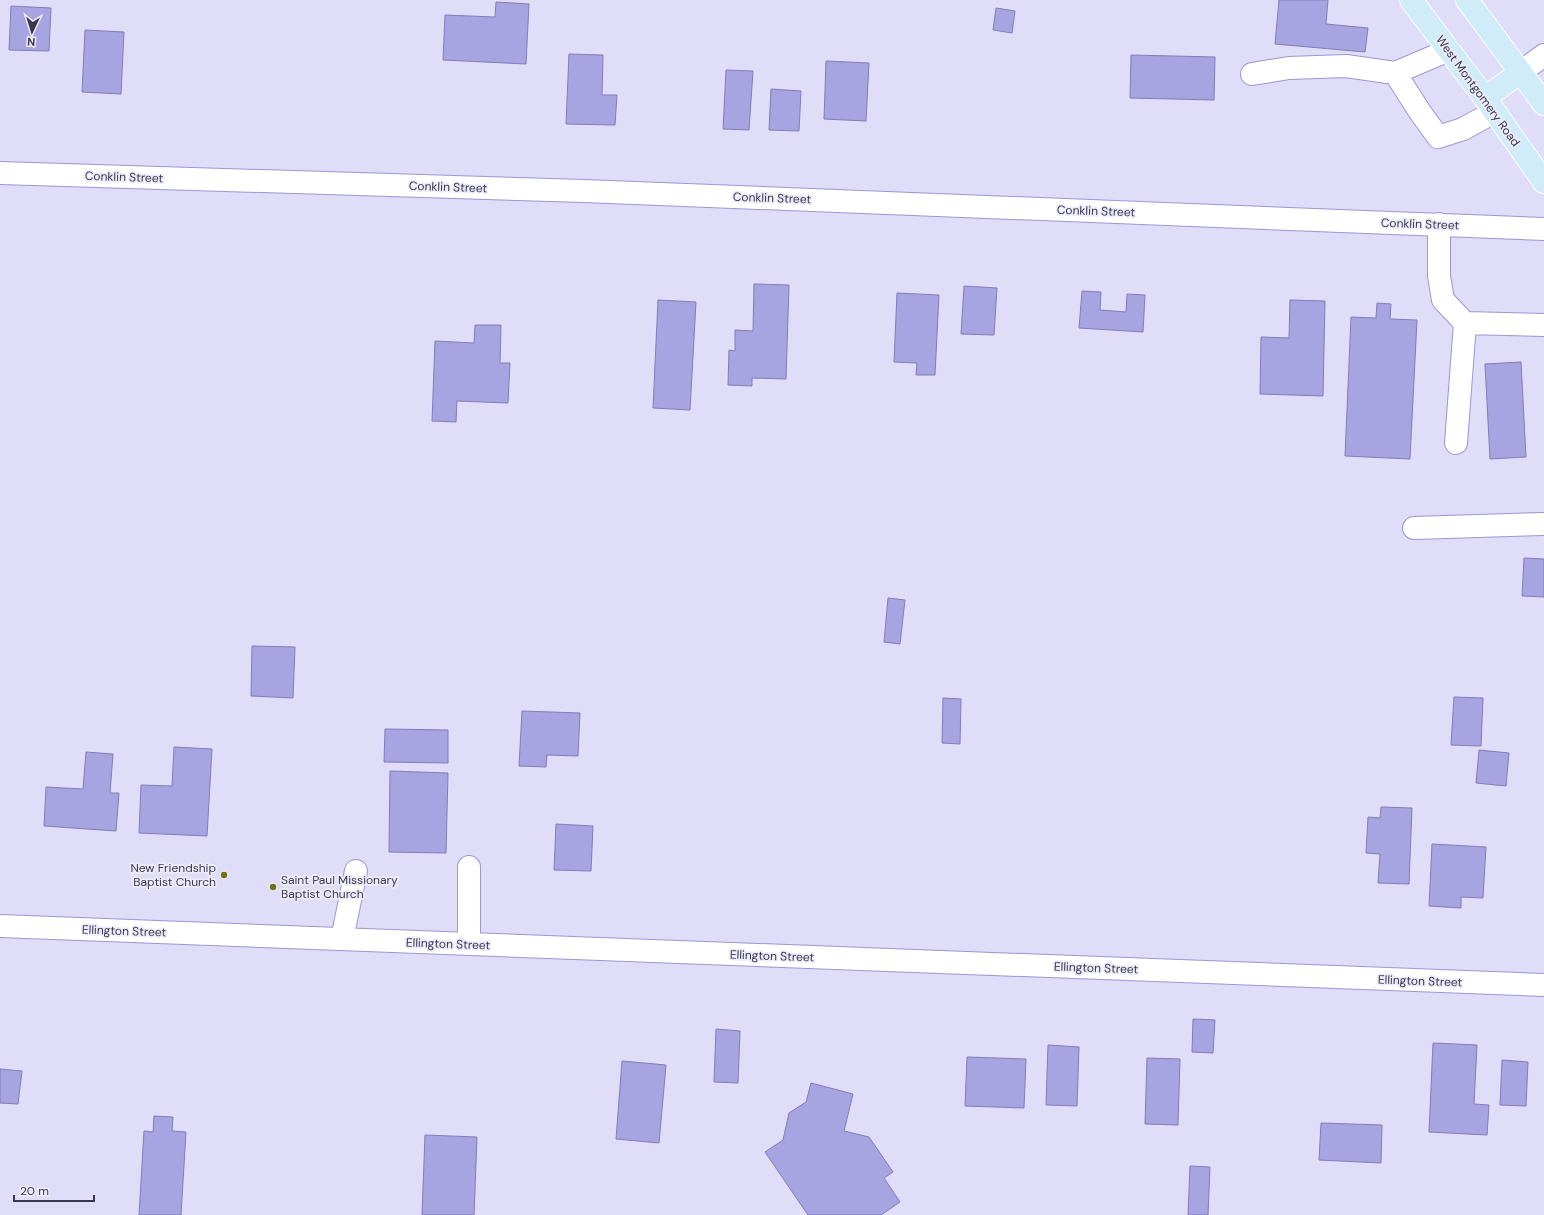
<svg xmlns="http://www.w3.org/2000/svg" width="1544" height="1215" font-family="'DM Sans',sans-serif">
	<style>
		.building { fill: #a8a3e1; stroke: #827cb8 }
		.lines { fill: none; stroke-linecap: round; stroke-linejoin: round }
		.minor-casing { stroke: #9c96d4; stroke-width: 24 }
		.major-casing { stroke: #fff; stroke-width: 24 }
		.minor { stroke: #fff; stroke-width: 22 }
		.major { stroke: #d0ecf9; stroke-width: 22 }
		.poi-dot { fill: #757316; stroke: #edecf9; stroke-width: 1.5 }
		.labels { text-anchor: middle; dominant-baseline: central; stroke-width: 3.5; stroke-linejoin: round; paint-order: stroke }
		.street-label { font-size: 12px; fill: #393750; stroke: #edecf9 }
		.poi-label { font-size: 12px; fill: #393750; stroke: #edecf9; text-anchor: end }
	</style>
	<rect width="100%" height="100%" fill="#dfddf8"/>
	<path class="building" d="M1279,0H1328L1326,24L1368,28L1365,52L1275,44Z
		M496,2L529,4L526,64L443,60L445,15L495,17Z
		M11,6L51,8L49,51L9,50Z
		M996,8L1015,11L1012,33L993,30Z
		M85,30L124,32L121,94L82,92Z
		M569,54L603,55L602,95H617L615,125L566,124Z
		M1131,55L1215,57L1214,100L1130,98Z
		M826,61L869,63L866,121L824,119Z
		M726,70L753,71L749,130L723,129Z
		M771,89L801,91L799,131L769,130Z
		M754,284L789,285L786,379L752,378V386L728,385L729,350L735,351V330L753,331Z
		M964,286L997,288L994,335L961,334Z
		M1082,291L1101,292L1100,310L1126,312L1127,294L1145,295L1143,332L1079,328Z
		M897,293L939,295L935,375H916L917,363L894,362Z
		M658,300L696,302L690,410L653,408Z
		M1290,300L1325,301L1323,396L1260,394L1261,337L1289,338Z
		M1377,303L1391,304L1390,319L1417,320L1410,459L1345,456L1351,317L1376,318Z
		M475,325H501L500,363H510L508,403L457,401L456,422L432,421L435,341L474,343Z
		M1521,362L1526,457L1490,459L1485,364Z
		M1524,558L1544,559V597L1522,596Z
		M888,598L905,600L900,644L884,642Z
		M252,646L295,647L293,698L251,696Z
		M1454,697L1483,698L1481,746L1451,745Z
		M943,698L961,699L960,744L942,743Z
		M522,711L580,713L578,756L547,755L546,767L519,766Z
		M385,729L448,730V763L384,762Z
		M174,747L212,749L207,836L139,833L141,785L172,786Z
		M1479,750L1509,753L1506,786L1476,783Z
		M86,752L113,754L110,793H119L116,831L44,826L46,787L83,789Z
		M390,771L448,773L446,853L389,852Z
		M1381,807L1412,808L1409,884L1378,883L1380,854L1366,853L1368,817L1380,818Z
		M556,824L593,826L591,871L554,870Z
		M1432,844L1486,847L1483,898L1461,897V908L1429,906Z
		M1193,1019L1215,1020L1213,1053L1192,1052Z
		M716,1029L740,1031L738,1083L714,1082Z
		M1433,1043L1477,1045L1474,1104L1489,1105L1487,1135L1429,1132Z
		M1048,1045L1079,1047L1077,1106L1046,1105Z
		M967,1057L1026,1059L1024,1108L965,1106Z
		M1147,1058L1180,1059L1178,1125L1145,1124Z
		M1502,1060L1528,1062L1526,1106L1500,1105Z
		M622,1061L666,1065L659,1143L616,1139Z
		M0,1069L22,1071L18,1104L0,1103Z
		M811,1083L853,1094L844,1131L869,1137L893,1172L884,1178L900,1202L881,1215H808L765,1152L783,1140L789,1113L806,1102Z
		M154,1116L173,1117L172,1131L186,1132L181,1215H139L144,1131L153,1132Z
		M1321,1123L1382,1125L1381,1163L1319,1160Z
		M425,1135L477,1137L474,1215H422Z
		M1190,1166L1210,1167L1208,1215H1188Z"/>
	<g class="lines">
		<g class="minor-casing">
			<path id="minor" d="M1521,72L1544,55
				M1395,73L1420,112L1438,137L1463,129L1494,112
				M1252,74L1289,68L1346,66L1395,73L1449,50
				M0,173L584,191L1544,229
				M1439,224V276L1443,300L1465,323L1544,325
				M1456,443L1465,323
				M1414,528L1544,524
				M469,867V944
				M0,926L1544,985
				M342,939L356,871"/>
		</g>
		<g class="major-casing">
			<path id="major" d="M1411,0L1485,98L1544,182
				M1467,0L1544,104
				M1485,98L1521,72"/>
		</g>
		<use href="#minor" class="minor"/>
		<use href="#major" class="major"/>
	</g>
	<g class="poi-dot">
		<circle cx="224" cy="875" r="4"/>
		<circle cx="273" cy="887" r="4"/>
	</g>
	<g class="labels">
		<g class="street-label">
			<text transform="translate(1478 91) rotate(54)">West Montgomery Road</text>
			<text transform="translate(124 177) rotate(2)">Conklin Street</text>
			<text transform="translate(448 187) rotate(2)">Conklin Street</text>
			<text transform="translate(772 198) rotate(2)">Conklin Street</text>
			<text transform="translate(1096 211) rotate(2)">Conklin Street</text>
			<text transform="translate(1420 224) rotate(2)">Conklin Street</text>
			<text transform="translate(124 931) rotate(2)">Ellington Street</text>
			<text transform="translate(448 944) rotate(2)">Ellington Street</text>
			<text transform="translate(772 956) rotate(2)">Ellington Street</text>
			<text transform="translate(1096 968) rotate(2)">Ellington Street</text>
			<text transform="translate(1420 981) rotate(2)">Ellington Street</text>
		</g>
		<g class="poi-label">
			<text x="216" y="868">New Friendship<tspan x="216" dy="14">Baptist Church</tspan></text>
			<text x="281" y="880" text-anchor="start">Saint Paul Missionary<tspan x="281" dy="14">Baptist Church</tspan></text>
		</g>
	</g>
	<g transform="translate(32 32) rotate(184)" stroke="#edecf9" stroke-width="3" paint-order="stroke">
	<path d="M0-3L7 15L0 10L-7 15Z" fill="#393750"/>
	<text y="-6" font-size="11" font-weight="bold" text-anchor="middle" fill="#393750">N</text>
	</g>
	<path d="M14 1195v6h80v-6" fill="none" stroke="#393750" stroke-width="2"/>
	<text x="20" y="1195" font-size="12" fill="#393750" stroke="#edecf9" stroke-width="3" paint-order="stroke">20 m</text>
</svg>
